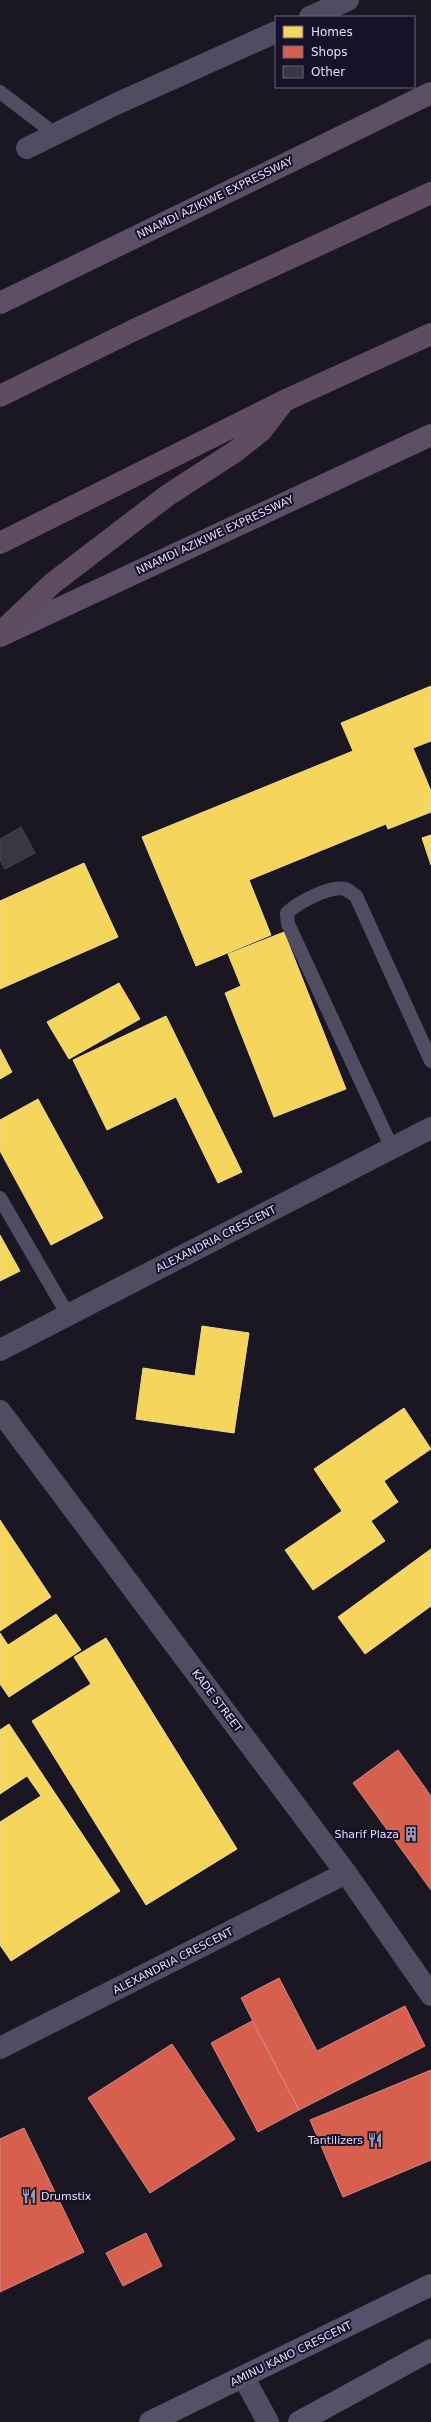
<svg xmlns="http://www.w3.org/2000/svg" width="431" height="2422" font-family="'DejaVu Sans',sans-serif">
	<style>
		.homes { fill: #f6d55c; stroke: #f0d78c }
		.shops { fill: #d6604d; stroke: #da8582 }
		.building { fill: #3a3644; stroke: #484356 }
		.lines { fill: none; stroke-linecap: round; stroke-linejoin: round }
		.service { stroke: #504d63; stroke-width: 14 }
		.minor { stroke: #504d63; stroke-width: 22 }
		.secondary { stroke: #545169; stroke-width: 22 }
		.trunk { stroke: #5c4e64; stroke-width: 22 }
		.motorway { stroke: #5e4d60; stroke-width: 22 }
		.labels { text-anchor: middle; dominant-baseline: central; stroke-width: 4; stroke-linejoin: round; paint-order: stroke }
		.street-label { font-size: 11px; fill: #e2dcfd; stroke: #181228 }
		.poi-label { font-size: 11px; fill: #e2dcfd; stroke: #181228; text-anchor: end }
	</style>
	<rect width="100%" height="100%" fill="#1a1723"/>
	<path class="homes" d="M431,686V741L413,748L431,791V812L388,829L386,824L249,880L271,935L196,966L142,837L353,751L341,723Z
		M431,835V865L422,838Z
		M84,863L118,937L0,989V901Z
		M284,932L346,1089L274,1117L225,993L241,986L228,954Z
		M119,983L140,1019L69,1059L47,1022Z
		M166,1016L242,1172L218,1183L176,1097L107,1130L73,1060Z
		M0,1049L12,1072L0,1079Z
		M38,1099L103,1218L51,1245L0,1151V1120Z
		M0,1235L20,1271L0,1281Z
		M202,1326L249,1333L234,1433L136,1419L143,1368L195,1376Z
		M404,1408L431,1449L384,1481L398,1502L371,1521L385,1541L313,1590L285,1550L342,1511L314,1469Z
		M0,1520L51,1597L0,1631Z
		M431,1549V1606L365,1654L338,1617Z
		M56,1614L81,1650L9,1697L0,1684V1633L8,1645Z
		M106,1638L237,1849L146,1905L32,1721L91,1684L74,1657Z
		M9,1724L120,1891L11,1961L0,1945V1822L41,1796L27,1776L0,1794V1730Z"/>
	<path class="shops" d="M398,1750L431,1796V1890L353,1783Z
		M279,1978L317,2051L405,2006L425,2046L299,2110L241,1998Z
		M252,2021L299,2110L258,2132L211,2043Z
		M172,2044L235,2139L150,2193L88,2098Z
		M431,2070V2160L343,2197L310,2120Z
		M24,2128L84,2252L0,2292V2139Z
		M146,2233L162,2266L123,2286L106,2253Z"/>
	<path class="building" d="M21,827L35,853L5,869L0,860V839Z"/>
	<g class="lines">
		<path class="service" d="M0,92L55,134
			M392,1148L288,924L287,913C297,903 330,885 345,889C348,890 353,894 356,896L431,1061
			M0,1198L68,1315"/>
		<path class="minor" d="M310,17L348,0
			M27,148L116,104L276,32
			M0,1350L431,1128
			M0,1411L346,1873L431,1995
			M0,2048L346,1873
			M244,2378L268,2422"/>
		<path class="secondary" d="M150,2422L431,2285
			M299,2422L431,2350"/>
		<path class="trunk" d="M0,303L431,93
			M0,636L431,435"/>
		<path class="motorway" d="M0,396L134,330L431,193
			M0,543L284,401L431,334
			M0,633L53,583L168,495L236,451L261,431L282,404"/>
	</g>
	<defs>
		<g id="building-bare" transform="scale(1.2)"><path d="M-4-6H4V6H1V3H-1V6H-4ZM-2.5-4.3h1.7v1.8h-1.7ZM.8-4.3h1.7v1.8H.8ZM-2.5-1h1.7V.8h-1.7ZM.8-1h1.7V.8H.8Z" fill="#9c97b1" stroke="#181228" stroke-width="2.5" paint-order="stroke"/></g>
		<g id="restaurant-bare" transform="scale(1.2)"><path d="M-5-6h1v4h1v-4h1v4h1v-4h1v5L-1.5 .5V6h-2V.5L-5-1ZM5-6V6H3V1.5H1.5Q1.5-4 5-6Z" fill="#9c97b1" stroke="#181228" stroke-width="2.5" paint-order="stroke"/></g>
	</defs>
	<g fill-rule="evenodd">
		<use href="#building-bare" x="411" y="1834"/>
		<use href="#restaurant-bare" x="375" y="2140"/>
		<use href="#restaurant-bare" x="29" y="2196"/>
	</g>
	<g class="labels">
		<g class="street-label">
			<text transform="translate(215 198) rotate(-26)">NNAMDI AZIKIWE EXPRESSWAY</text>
			<text transform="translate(215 535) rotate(-25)">NNAMDI AZIKIWE EXPRESSWAY</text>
			<text transform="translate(216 1239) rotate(-27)">ALEXANDRIA CRESCENT</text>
			<text transform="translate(217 1701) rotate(53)">KADE STREET</text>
			<text transform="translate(173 1961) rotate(-27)">ALEXANDRIA CRESCENT</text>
			<text transform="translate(291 2354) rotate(-26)">AMINU KANO CRESCENT</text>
		</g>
		<g class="poi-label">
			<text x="399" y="1834">Sharif Plaza</text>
			<text x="363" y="2140">Tantilizers</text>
			<text x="41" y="2196" text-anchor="start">Drumstix</text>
		</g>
	</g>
	<rect x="275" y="16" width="140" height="72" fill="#181228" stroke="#69637d"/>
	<rect x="283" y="26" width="20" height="12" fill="#f6d55c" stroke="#69637d"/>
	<text x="311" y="36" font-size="12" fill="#e2dcfd">Homes</text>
	<rect x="283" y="46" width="20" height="12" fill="#d6604d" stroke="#69637d"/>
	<text x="311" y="56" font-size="12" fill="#e2dcfd">Shops</text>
	<rect x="283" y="66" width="20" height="12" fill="#3a3644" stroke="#69637d"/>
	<text x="311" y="76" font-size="12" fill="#e2dcfd">Other</text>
</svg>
